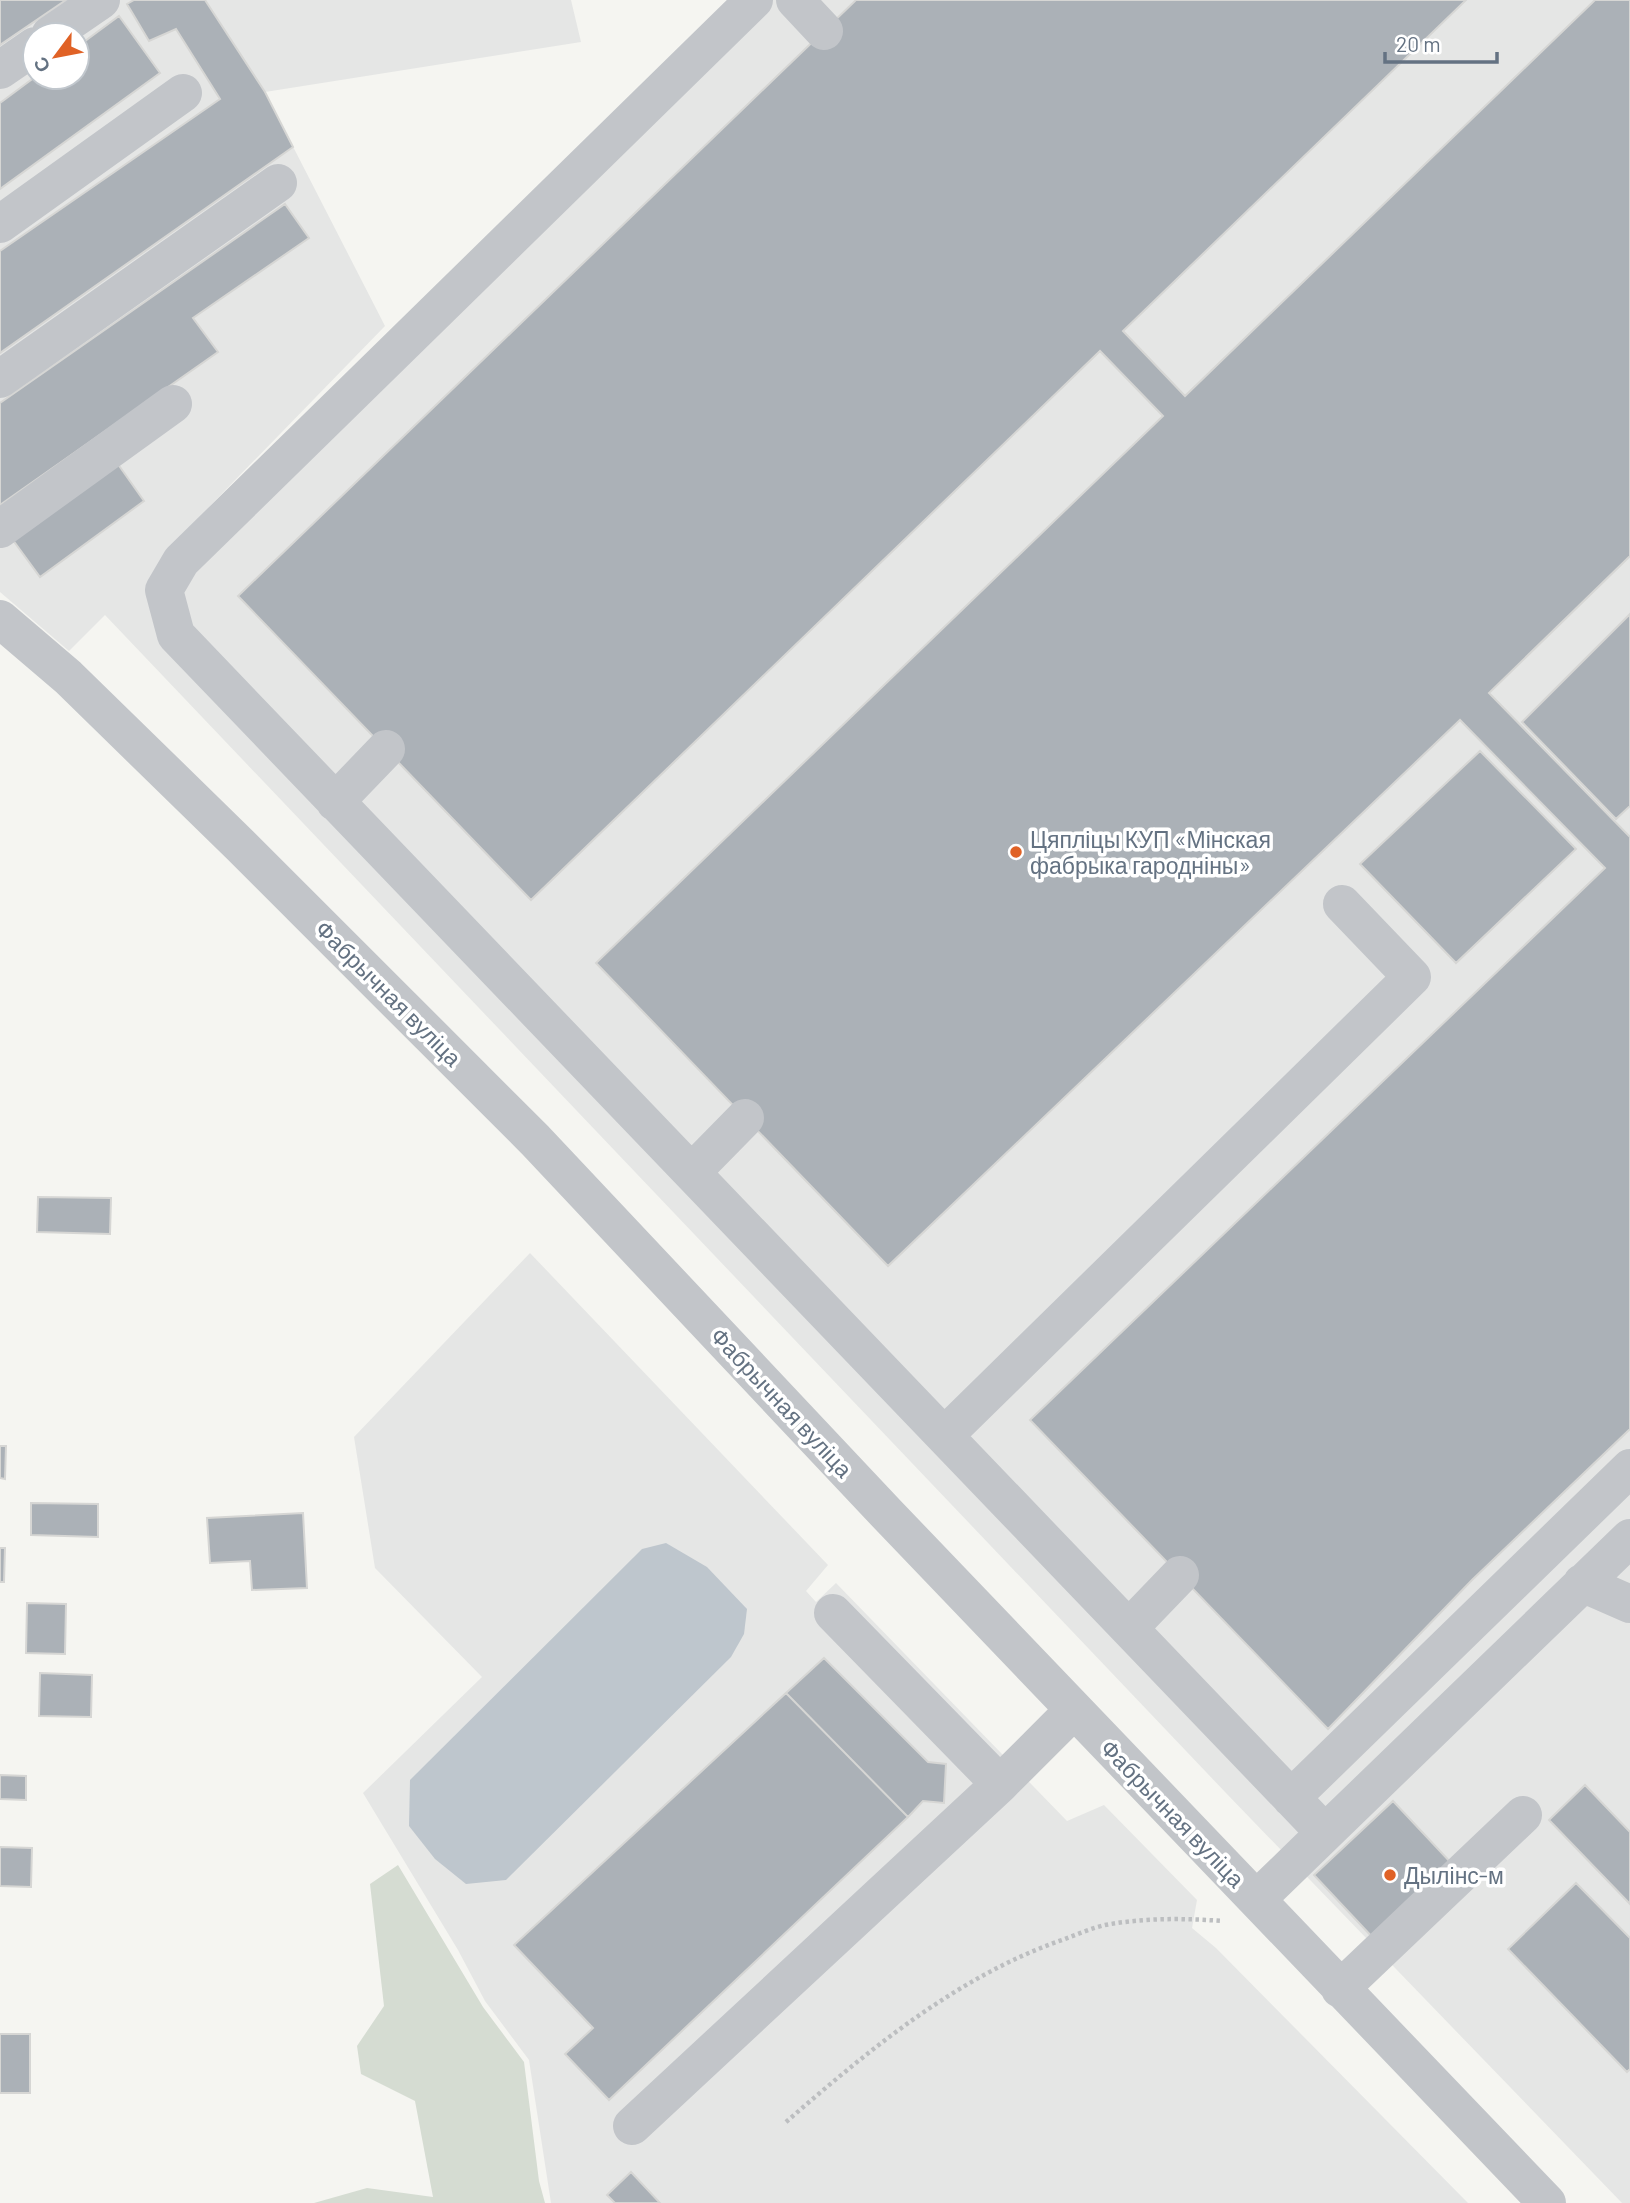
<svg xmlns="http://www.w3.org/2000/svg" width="1630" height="2203" font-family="Barlow,sans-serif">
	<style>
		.built { fill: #e5e6e5; fill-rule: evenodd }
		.green { fill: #d5dcd2 }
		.water { fill: #bec6cd }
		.building { fill: #abb1b7; stroke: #d6d6d4; stroke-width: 2 }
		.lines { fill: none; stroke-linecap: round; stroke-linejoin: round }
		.path { stroke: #bcbec0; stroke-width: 4.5; stroke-dasharray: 3.5 3.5; stroke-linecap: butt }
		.minor { stroke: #c2c5c9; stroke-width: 38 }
		.poi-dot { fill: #e06226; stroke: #fff; stroke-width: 2.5 }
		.labels { text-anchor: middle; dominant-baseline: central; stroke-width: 7; stroke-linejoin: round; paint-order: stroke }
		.poi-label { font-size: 23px; fill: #647282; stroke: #fff; text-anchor: start }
		.street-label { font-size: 23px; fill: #647282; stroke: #fff }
	</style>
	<rect width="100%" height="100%" fill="#f5f5f1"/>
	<path class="built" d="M0,0H571L581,42L265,92L385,326L169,548L730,0H1630V2203H1622L1226,1793L105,615L69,651L0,592ZM35,35H77V77H35Z
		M530,1253L828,1565L806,1591L816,1602L836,1583L1067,1821L1104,1805L1197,1900L1192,1928L1216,1948L1468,2203H551L529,2060L485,2001L458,1950L363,1793L482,1677L375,1568L354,1437Z"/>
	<path class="green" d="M398,1865L483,2007L524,2062L539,2181L545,2203H314L367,2188L433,2197L415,2101L361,2074L357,2046L384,2006L370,1884Z"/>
	<path class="water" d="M666,1543L707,1567L747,1609L744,1634L731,1657L506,1880L466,1884L435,1859L409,1826L410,1780L642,1549Z"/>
	<path class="building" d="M0,0H66L0,45Z
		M134,0H205L265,92L293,147L0,353V251L220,99L176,29L149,41L127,4Z
		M856,0H1466L1123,331L1185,396L1595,0H1630V556L1489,693L1630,837V1429L1472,1580L1328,1729L1030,1420L1605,868L1460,720L888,1266L596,963L1163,416L1100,351L531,900L238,596Z
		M119,16L160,73L0,189V103L35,77H77V47Z
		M285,204L309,238L193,318L218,352L0,505V403Z
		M115,460L144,501L40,577L10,536Z
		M1630,614V806L1616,819L1522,722Z
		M1480,751L1576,849L1456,963L1360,864Z
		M38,1197L111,1198L110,1234L37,1232Z
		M0,1446H6L5,1479L0,1478Z
		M31,1503L98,1504V1537L31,1535Z
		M303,1513L307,1588L252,1590L250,1561L210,1563L207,1518Z
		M0,1548H5L4,1582H0Z
		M27,1603L66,1604L65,1654L26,1653Z
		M824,1658L928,1762L946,1764L944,1803L923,1801L908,1817L786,1693Z
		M40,1673L92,1675L91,1717L39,1716Z
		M786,1693L908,1817L609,2100L565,2054L593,2028L514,1945Z
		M0,1775L26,1776V1800L0,1799Z
		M1585,1785L1630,1832V1904L1549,1820Z
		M1393,1801L1454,1866L1375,1940L1314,1875Z
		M0,1847L32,1848L31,1887L0,1886Z
		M1576,1883L1630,1938V2069L1627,2072L1508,1949Z
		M0,2034H30V2093H0Z
		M631,2172L660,2203H615L607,2195Z"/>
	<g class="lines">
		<path class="path" d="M786,2122C870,2049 959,1975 1065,1939C1078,1934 1092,1928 1105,1925C1143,1918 1184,1918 1222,1921"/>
		<path class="minor" d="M754,0L181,561L164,590L176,635L1325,1833L1630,1538
			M795,0L824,31
			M50,35L101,0
			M0,70L35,46
			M0,224L183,93
			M0,379L278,183
			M0,529L173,404
			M0,619L68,677L240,845L535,1140L887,1514L1547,2203
			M335,802L386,749
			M692,1172L745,1118
			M945,1435L1412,977L1342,904
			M1582,1583L1630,1604
			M833,1613L1000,1784
			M1129,1628L1180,1575
			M1291,1798L1630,1468
			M1257,1899L1325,1833
			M1340,1989L1523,1815
			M632,2126L1000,1784L1074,1710"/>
	</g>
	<g class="poi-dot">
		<circle cx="1016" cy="852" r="7"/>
		<circle cx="1390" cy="1875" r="7"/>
	</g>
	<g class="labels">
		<g class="poi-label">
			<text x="1030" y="839">Цяпліцы КУП «Мінская<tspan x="1030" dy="26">фабрыка гародніны»</tspan></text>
			<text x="1404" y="1875">Дылінс-м</text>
		</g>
		<g class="street-label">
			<text transform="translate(389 993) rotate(45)">Фабрычная вуліца</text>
			<text transform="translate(782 1402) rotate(47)">Фабрычная вуліца</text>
			<text transform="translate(1173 1813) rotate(46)">Фабрычная вуліца</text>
		</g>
	</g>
	<g transform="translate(56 56) rotate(238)"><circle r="33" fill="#ffffff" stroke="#c1c7cd" stroke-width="2"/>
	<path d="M0-5L12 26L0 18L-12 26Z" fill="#e06226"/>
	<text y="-10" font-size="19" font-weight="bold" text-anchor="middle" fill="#647282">С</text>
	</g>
	<path d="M1385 52v10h112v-10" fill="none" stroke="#647282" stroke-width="3.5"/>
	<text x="1396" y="52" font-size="21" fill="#647282" stroke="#ffffff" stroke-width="5" paint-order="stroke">20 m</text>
</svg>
